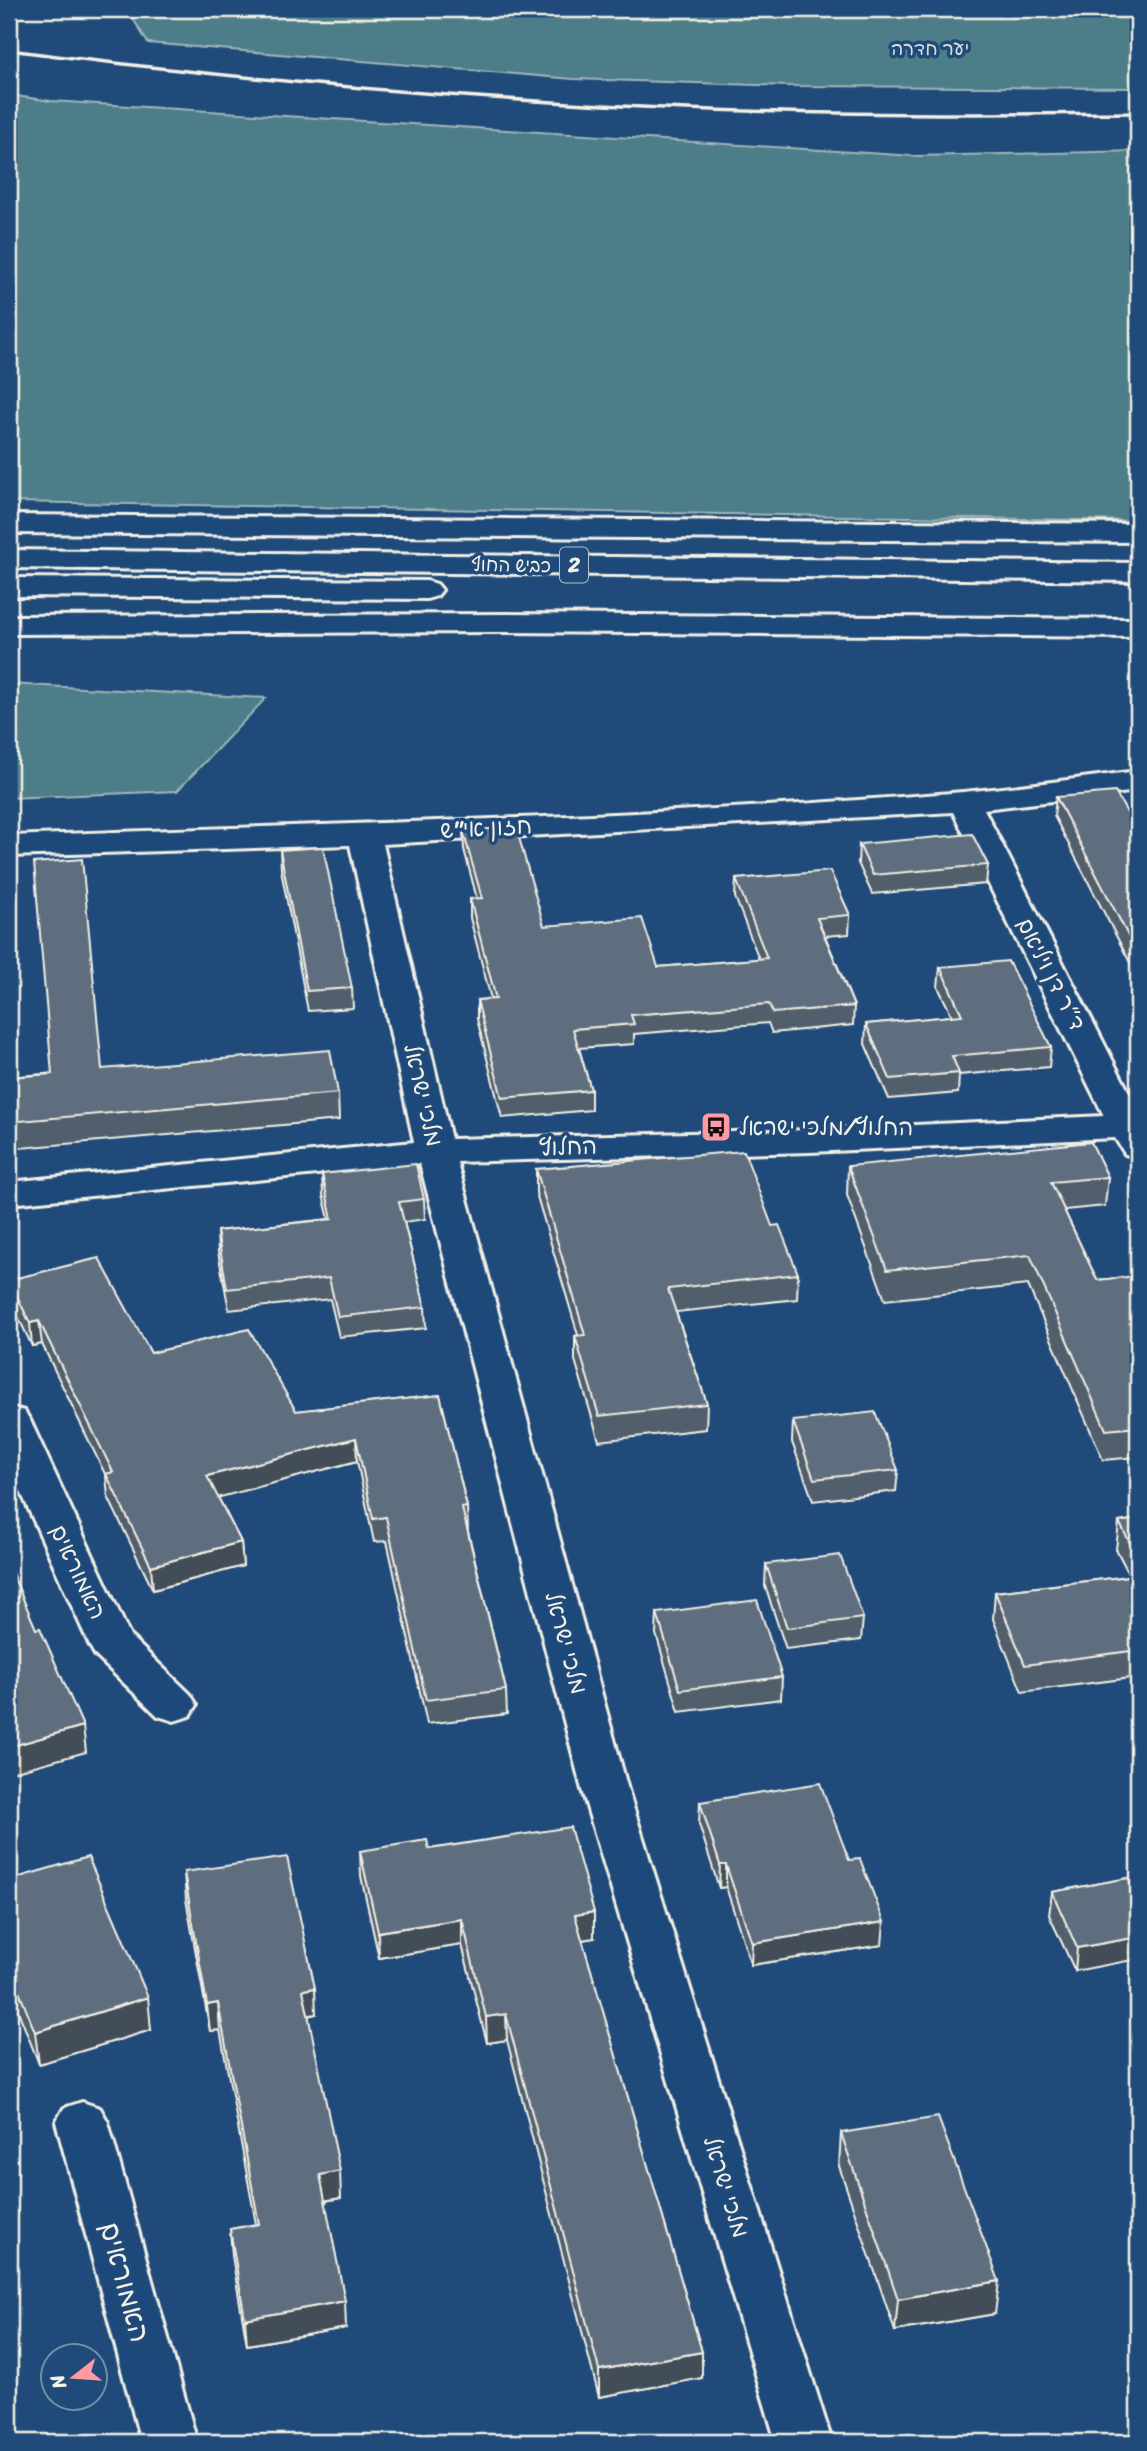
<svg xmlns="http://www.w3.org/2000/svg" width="1147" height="2451" font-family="Sriracha,'Playpen Sans Hebrew',sans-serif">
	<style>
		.green { fill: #4e7d88; stroke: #a1b7b8; stroke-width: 2 }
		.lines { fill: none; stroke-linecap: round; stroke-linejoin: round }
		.minor-casing { stroke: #f4f1e8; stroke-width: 6 }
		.highway-casing { stroke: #f4f1e8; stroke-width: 6 }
		.minor { fill: #1f4a7a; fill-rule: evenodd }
		.highway { fill: #1f4a7a; fill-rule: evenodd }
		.rail { stroke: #f4f1e8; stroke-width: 3.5 }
		.wall { fill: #515f6c; stroke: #f4f1e8; stroke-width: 2 }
		.shaded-wall { fill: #424d58; stroke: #f4f1e8; stroke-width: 2 }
		.building { fill: #5e6e7e; stroke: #f4f1e8; stroke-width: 2 }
		.labels { text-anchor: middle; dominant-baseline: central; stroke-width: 7; stroke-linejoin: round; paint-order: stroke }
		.far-park-label { font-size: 19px; fill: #dbe0da; stroke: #1f4a7a }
		.far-street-label { font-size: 19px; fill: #f4f1e8; stroke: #1f4a7a }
		.shield { fill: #1f4a7a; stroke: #b4bfc7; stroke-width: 2 }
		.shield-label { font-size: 21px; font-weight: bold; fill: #f4f1e8 }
		.street-label { font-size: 23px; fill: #f4f1e8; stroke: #1f4a7a }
		.poi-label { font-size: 23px; fill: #f4f1e8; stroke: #1f4a7a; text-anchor: start }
		.near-street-label { font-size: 28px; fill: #f4f1e8; stroke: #1f4a7a }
	</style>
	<rect width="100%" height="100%" fill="#1f4a7a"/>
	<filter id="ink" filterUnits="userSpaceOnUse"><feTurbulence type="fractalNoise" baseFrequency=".0143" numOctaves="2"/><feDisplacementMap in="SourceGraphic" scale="14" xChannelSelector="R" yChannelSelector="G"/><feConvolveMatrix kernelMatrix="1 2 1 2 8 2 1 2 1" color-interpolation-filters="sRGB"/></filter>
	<g filter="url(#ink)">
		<path class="green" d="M127,9H1138V88L789,86L573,79L148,43Z
			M9,95L51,101L915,156L1138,151V521L9,502Z
			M9,684L266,698L177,791L9,798Z"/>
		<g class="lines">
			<g class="minor-casing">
				<path id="minor" d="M1138,771V791L984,809L1138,1110V1157L1125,1154L1115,1138L810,1152L457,1162L628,1790L832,2442H776L582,1790L420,1164L9,1204V1182L414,1142L350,845L9,856V836C327,823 646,819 963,792C1021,787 1080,778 1138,771ZM953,812L1104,1116L810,1130L451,1139L383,844Z
					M9,1407L24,1411L30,1420L130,1636L190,1694L197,1705L190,1716L174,1721L158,1716L95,1655L89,1644L9,1465Z
					M82,2102L100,2108L108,2122L197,2442H141L56,2122L64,2108Z"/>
			</g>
			<g class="highway-casing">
				<path id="highway" d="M9,515L1138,524V542L9,533Z
					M9,550L1138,563V581L9,568Z
					M9,578L427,581L437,584L442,590L437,596L427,599L9,596Z
					M504,614L1138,619V637L504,632L9,634V616Z"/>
			</g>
			<use href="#minor" class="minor"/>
			<use href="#highway" class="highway"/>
			<path class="rail" d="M9,50C195,74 382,92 569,103C759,115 948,115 1138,113"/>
		</g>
		<path class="wall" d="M1056,797L1138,831V978L1054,816Z
			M463,831L544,926L658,967L759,959L735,897L736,879L850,915L849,934L825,936L854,1006L853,1025L772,1033L768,1023L634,1034V1044L579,1048L591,1090V1110L502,1118L477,1019V1000L491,999L470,918V899H477L464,849Z
			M859,844L988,865L986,884L872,894L858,863Z
			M280,850L352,988L353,1008L308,1011L281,870Z
			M940,967L1051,1047L1049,1067L959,1075L958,1093L889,1099L865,1044L866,1024L952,1016L938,987Z
			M102,1069L338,1093L339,1120L9,1149V1077Z
			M848,1166L1108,1177L1105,1206L1064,1210L1097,1280L1138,1276V1457L1103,1460L1028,1285L885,1300L847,1195Z
			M536,1169L798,1274L797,1299L676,1312L707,1404L706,1429L599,1441L575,1360V1336L578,1335L536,1193Z
			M322,1174L424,1199L425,1219L404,1222L425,1307L426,1328L339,1337L330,1299L229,1310L218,1252L217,1231L329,1219L323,1195Z
			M9,1280L151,1353L296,1411L440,1395L467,1507L468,1531L506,1690L507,1714L427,1724L387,1541L374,1542L357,1461L218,1497L241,1542L243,1566L153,1590L108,1497L106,1476L42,1344L32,1346L11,1302Z
			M793,1421L898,1470L896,1491L813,1501L792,1442Z
			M1138,1519V1677L1022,1692L993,1619L995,1592L1130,1576L1116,1549L1119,1522Z
			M766,1564L863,1618L861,1640L786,1649L765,1586Z
			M657,1613L782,1677L781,1699L679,1712L656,1634Z
			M700,1802L849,1860L882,1945L751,1965L726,1887L719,1888L699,1824Z
			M429,1849L594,1938L582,1940L702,2352V2378L599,2397L507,2040L487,2043L462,1945L379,1958L361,1876L360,1851Z
			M184,1872L316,2014L308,2016L341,2198L325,2201L346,2328L247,2345L232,2256L230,2229L256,2224L220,2030L210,2031L186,1899Z
			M1128,1878L1075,1971L1049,1915L1052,1892Z
			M9,1880L151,2030L39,2064L9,1988Z
			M841,2133L995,2314L895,2331L839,2166Z"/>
		<path class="shaded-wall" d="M39,1321L42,1344L32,1346L30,1323Z
			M356,1438L357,1461L209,1500L207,1476Z
			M241,1542L243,1566L153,1590L151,1566Z
			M83,1726L86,1752L9,1773V1747Z
			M720,1865H726V1887L719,1888Z
			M594,1912V1938L575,1941V1915Z
			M462,1919V1945L379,1958L378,1932Z
			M884,1922L882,1945L751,1965L752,1943Z
			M1138,1937V1959L1075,1971L1077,1948Z
			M315,1988L316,2014L305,2016L303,1990Z
			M148,1997L151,2030L39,2064L35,2032Z
			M218,2003L220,2030L210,2031L207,2005Z
			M506,2014L507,2040L487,2043L486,2017Z
			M340,2171L341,2198L322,2201L320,2175Z
			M999,2281L995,2314L895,2331L898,2299Z
			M345,2301L346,2328L247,2345L245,2319Z
			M702,2352V2378L599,2397V2370Z"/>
		<path class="building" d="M1115,792L1138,831V955L1056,797Z
			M516,827L544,926L642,918L658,967L767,958L736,879L830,871L850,915L817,918L854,1006L773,1013L769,1004L631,1015L634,1024L573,1029L591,1090L502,1098L477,1000L496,999L470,899L482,898L463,831Z
			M972,834L988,865L873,875L859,844Z
			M323,847L352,988L307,991L280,850Z
			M82,859L102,1069L330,1050L338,1093L9,1122V1077L52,1074L34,863Z
			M1008,961L1051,1047L952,1056L959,1073L890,1079L866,1024L962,1015L940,967Z
			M1091,1142L1108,1177L1051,1182L1097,1280L1138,1276V1427L1106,1430L1030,1255L887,1270L848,1166Z
			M744,1151L772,1226L779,1225L798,1274L668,1289L707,1404L599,1416L575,1336L585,1335L536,1169Z
			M416,1164L424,1199L399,1202L425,1307L338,1317L329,1278L227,1289L217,1231L332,1219L322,1174Z
			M99,1258L151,1353L249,1329L296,1411L440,1395L467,1507L462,1508L506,1690L426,1700L386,1517L373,1519L356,1438L207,1476L241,1542L151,1566L106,1474L113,1472L39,1321L30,1323L9,1280Z
			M875,1412L898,1470L814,1479L793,1421Z
			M1138,1519V1558L1119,1522Z
			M840,1555L863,1618L787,1628L766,1564Z
			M9,1566L36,1629L40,1628L83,1726L9,1747Z
			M1138,1575V1650L1025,1665L995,1592Z
			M757,1600L782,1677L680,1690L657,1613Z
			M820,1783L849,1860L860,1859L884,1922L752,1943L726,1865H720L700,1802Z
			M570,1827L594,1912L575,1915L702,2352L599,2370L506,2014L486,2017L462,1919L378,1932L360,1851L427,1840L429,1849Z
			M88,1857L148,1997L35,2032L9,1966V1880Z
			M287,1857L315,1988L303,1990L340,2171L320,2175L345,2301L245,2319L230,2229L259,2224L218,2003L207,2005L184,1872Z
			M1128,1878L1138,1899V1937L1077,1948L1052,1892Z
			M938,2117L999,2281L898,2299L841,2133Z"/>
	</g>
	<defs>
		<g id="bus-square" transform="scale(1.575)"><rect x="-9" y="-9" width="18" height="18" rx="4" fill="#ff9aa2" stroke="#1f4a7a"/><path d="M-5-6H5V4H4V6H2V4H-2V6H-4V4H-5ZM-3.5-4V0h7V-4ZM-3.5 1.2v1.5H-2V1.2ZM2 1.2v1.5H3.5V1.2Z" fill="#111"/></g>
	</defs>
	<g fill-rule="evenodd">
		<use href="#bus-square" x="716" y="1127"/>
	</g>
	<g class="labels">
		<g class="far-park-label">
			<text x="930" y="48">יער חדרה</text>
		</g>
		<g class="far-street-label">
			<text transform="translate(511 565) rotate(1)">כביש החוף</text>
		</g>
		<rect class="shield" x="560" y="547.5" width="28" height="35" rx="5"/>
		<g class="shield-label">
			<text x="574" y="565">2</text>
		</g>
		<g class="street-label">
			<text transform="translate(486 828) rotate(-3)">חזון אי"ש</text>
			<text transform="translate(1051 974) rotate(63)">ד״ר דן ויליאם</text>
			<text transform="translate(423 1095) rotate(77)">מלכי ישראל</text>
			<text transform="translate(568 1147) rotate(-2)">החלוץ</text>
			<text transform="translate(78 1572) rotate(65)">האמוראים</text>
			<text transform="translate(566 1643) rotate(75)">מלכי ישראל</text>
			<text transform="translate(726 2187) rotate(73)">מלכי ישראל</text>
		</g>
		<g class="poi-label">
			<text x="739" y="1127">החלוץ/מלכי ישראל</text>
		</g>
		<g class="near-street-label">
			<text transform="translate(125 2282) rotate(75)">האמוראים</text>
		</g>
	</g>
	<rect width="1147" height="2451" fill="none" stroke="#1f4a7a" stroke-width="35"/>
	<rect x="18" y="18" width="1112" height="2416" fill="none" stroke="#f4f1e8" stroke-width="2.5" filter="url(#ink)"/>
	<g transform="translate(74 2377) rotate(253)"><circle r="33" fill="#1f4a7a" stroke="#748da6" stroke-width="2"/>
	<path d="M0-5L12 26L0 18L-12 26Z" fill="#ff9aa2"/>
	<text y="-10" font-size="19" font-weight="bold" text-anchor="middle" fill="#f4f1e8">N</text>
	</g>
</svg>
